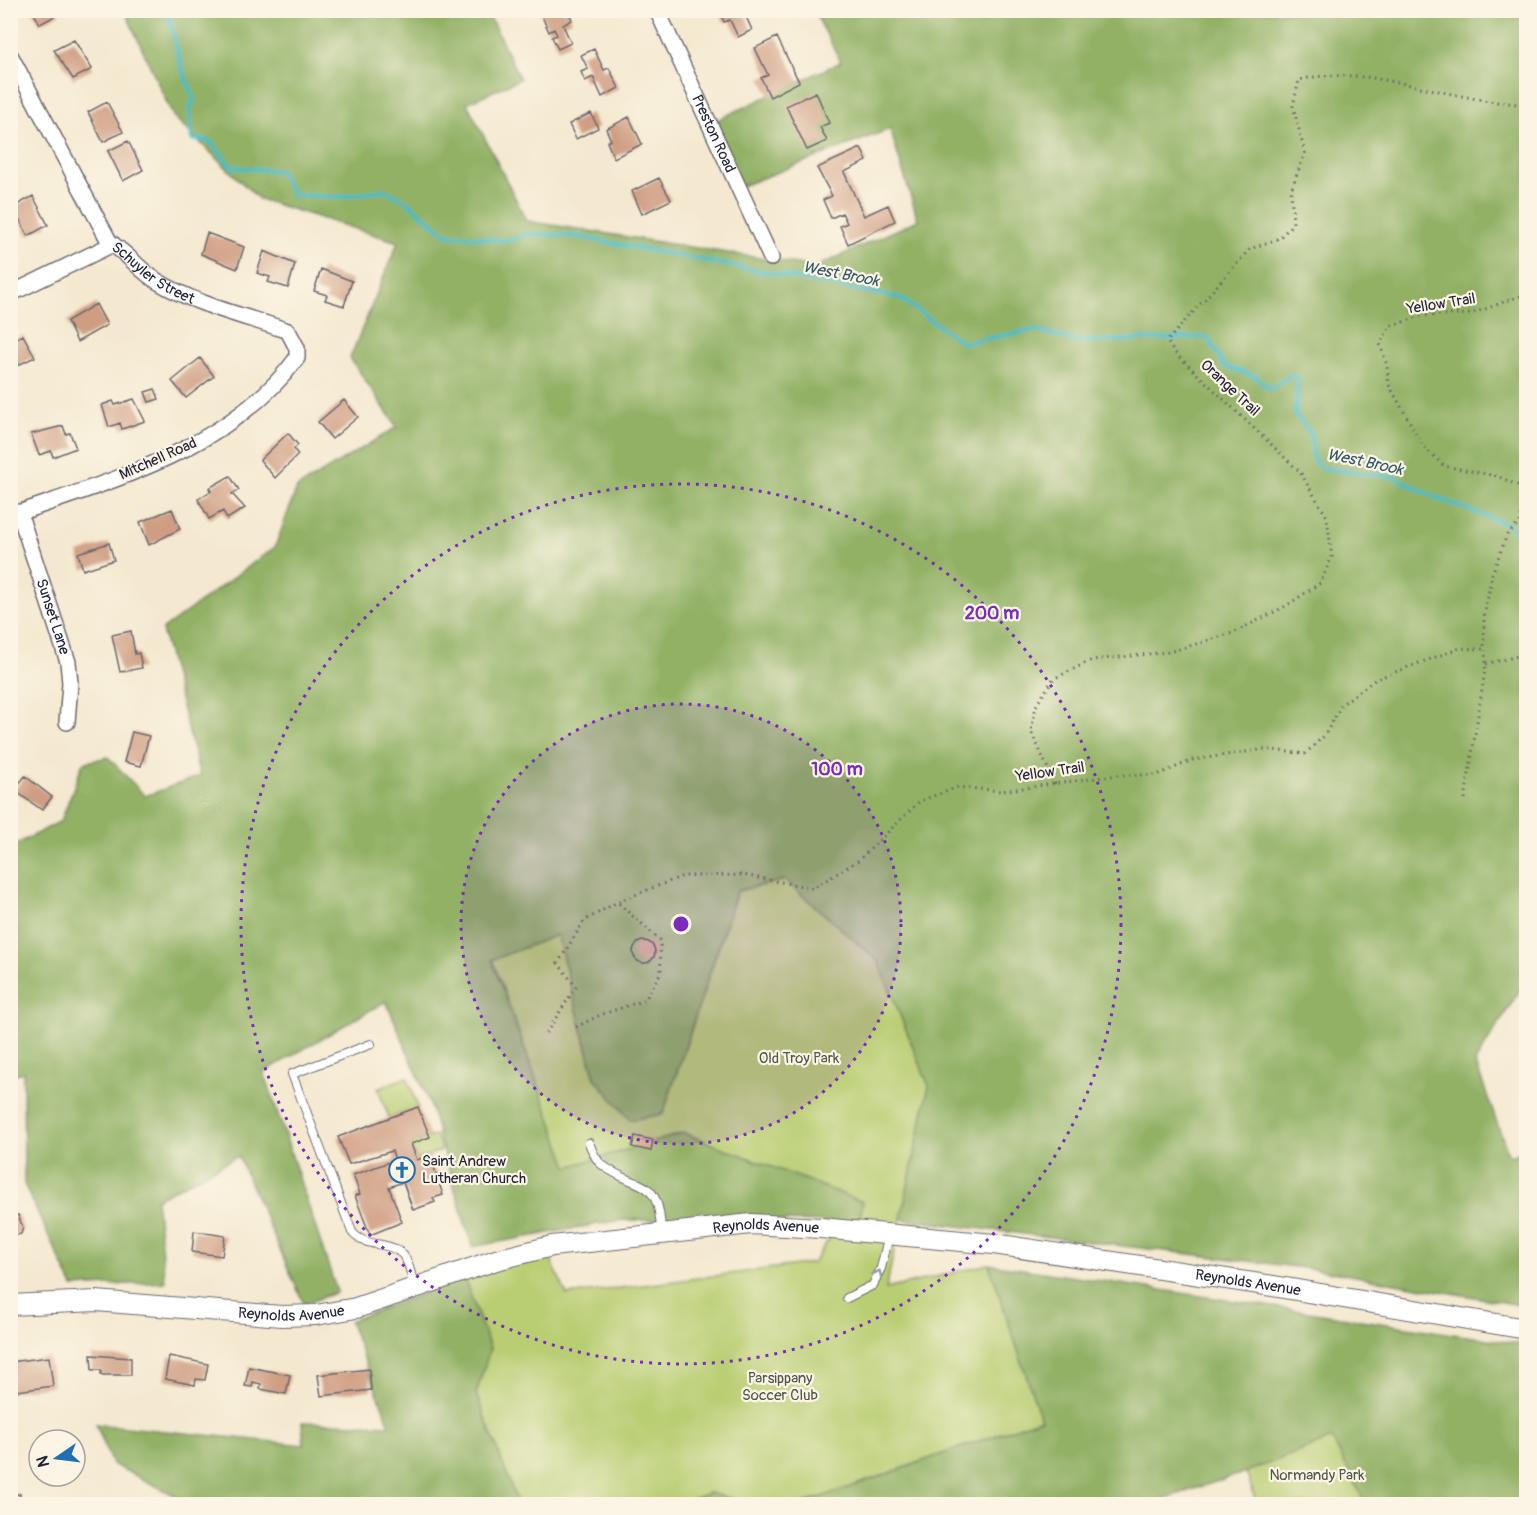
<svg xmlns="http://www.w3.org/2000/svg" width="1537" height="1515" font-family="Pangolin,sans-serif">
	<style>
		.green { fill: #b9ce73; stroke: #6e7857; stroke-width: 1.5 }
		.forest { fill: #92b165; stroke: #5a6a50; stroke-width: 1.5 }
		.lines { fill: none; stroke-linecap: round; stroke-linejoin: round }
		.stream { stroke: #4cbbc3; stroke-width: 4.5 }
		.building { fill: #cf9d82 }
		.lane-casing { stroke: #6c686f; stroke-width: 10 }
		.street-casing { stroke: #6c686f; stroke-width: 18 }
		.secondary-casing { stroke: #6c686f; stroke-width: 22 }
		.path { stroke: #6c686f; stroke-width: 3; stroke-dasharray: 1.5 4.5; stroke-linecap: butt }
		.lane { stroke: #fff; stroke-width: 8 }
		.street { stroke: #fff; stroke-width: 15 }
		.secondary { stroke: #fff; stroke-width: 20 }
		.oneway { stroke: #9c9ca7 }
		.ring { fill: none; stroke: #7b2cbf; stroke-width: 3; stroke-dasharray: 3 6 }
		.labels { text-anchor: middle; dominant-baseline: central; stroke-width: 4.5; stroke-linejoin: round; paint-order: stroke }
		.street-label { font-size: 15px; fill: #22223b; stroke: #fcf5e5 }
		.park-label { font-size: 15px; fill: #4f564c; stroke: #fcf5e5 }
		.poi-label { font-size: 15px; fill: #22223b; stroke: #fcf5e5; text-anchor: start }
		.water-label { font-size: 16px; font-style: italic; fill: #31586b; stroke: #fcf5e5 }
		.centre { fill: #7b2cbf; stroke: #fcf5e5; stroke-width: 3 }
		.ring-label { font-size: 18px; text-anchor: middle; font-weight: bold; fill: #7b2cbf; stroke: #fcf5e5; stroke-width: 4.5; stroke-linejoin: round; paint-order: stroke }
	</style>
	<rect width="100%" height="100%" fill="#fcf5e5"/>
	<filter id="ink" filterUnits="userSpaceOnUse"><feTurbulence type="fractalNoise" baseFrequency=".0167" numOctaves="2"/><feDisplacementMap in="SourceGraphic" scale="12" xChannelSelector="R" yChannelSelector="G"/><feConvolveMatrix kernelMatrix="1 2 1 2 8 2 1 2 1" color-interpolation-filters="sRGB"/></filter>
	<filter id="wash" filterUnits="userSpaceOnUse"><feTurbulence type="fractalNoise" baseFrequency=".008" numOctaves="4" result="noise"/><feDisplacementMap in="SourceGraphic" scale="24" xChannelSelector="R" yChannelSelector="G"/><feGaussianBlur stdDeviation="1.35" result="paint"/><feColorMatrix in="noise" values="0 0 0 0 0 0 0 0 0 0 0 0 0 0 0 0 0 1.4 0 .05"/><feComposite in="paint" operator="in"/></filter>
	<g filter="url(#wash)">
		<rect width="100%" height="100%" fill="#f4e9d0"/>
		<path class="green" d="M785,880L878,961L929,1086L886,1289L989,1264L1041,1419L802,1504H754L709,1493L680,1504H518L476,1394L490,1348L464,1278L548,1254L567,1295L813,1263L837,1227L859,1222L862,1202L684,1133L568,1167L492,959L557,935L595,1078L663,1114L737,891Z
			M407,1077L418,1107L389,1118L378,1088Z
			M436,1135L442,1150L417,1160L411,1144Z
			M1332,1439L1366,1504H1257L1246,1472Z"/>
		<path class="forest" d="M125,11H487L520,79L467,103L527,221L816,267L918,220L890,129L739,187L708,124L841,62L814,11H1526V980L1475,1062L1509,1156L1526,1151V1306L1321,1270L901,1219L929,1086L878,961L785,880L737,891L663,1114L630,1120L595,1078L557,935L492,960L568,1167L684,1133L863,1202L859,1222L622,1220L472,1247L429,1102L386,1001L264,1072L337,1292L304,1304L238,1156L156,1199L165,1282L73,1287L24,1184L23,1072L11,1075V847L61,821L83,763L108,757L145,796L200,776L162,630L275,547L297,488L397,427L350,358L398,242L259,199L173,116Z
			M989,1264L1526,1345V1504H1366L1332,1439L1246,1472L1148,1504H802L1041,1419Z
			M464,1278L490,1348L476,1394L518,1504H192L112,1464L96,1424L304,1445L302,1422L390,1425L349,1321Z
			M709,1493L754,1504H680Z"/>
		<g class="lines">
			<path class="stream" d="M167,10L182,68L194,98L190,109L192,139L210,141L232,167L280,171L293,195L341,197L384,190L405,200L446,234L507,241L529,234L575,236L900,298L963,343L1035,330L1080,342L1208,337L1224,366L1255,376L1270,389L1292,375L1299,378L1295,414L1311,433L1313,459L1321,468L1394,477L1437,498L1507,524L1526,540"/>
		</g>
		<g id="blocks">
			<path class="building" d="M32,10H57L59,14L40,24Z
				M539,10H568L572,20L563,25L571,43L558,49L552,37L557,35L554,29L549,32Z
				M719,10H743L752,30L738,37L730,20L724,22Z
				M777,37L799,82L770,97L761,78L768,75L755,48Z
				M74,40L92,69L73,79L54,50Z
				M594,49L604,70L609,68L619,88L602,97L593,77L585,81L581,72L588,69L581,55Z
				M816,92L829,123L820,127L827,141L807,150L786,106Z
				M107,102L123,132L103,142L88,112Z
				M591,113L598,128L576,139L569,124Z
				M629,117L642,144L614,158L607,142L611,140L606,129Z
				M128,141L143,170L123,181L108,151Z
				M861,148L867,161L844,172L864,216L888,205L895,221L848,244L840,226L847,223L842,213L831,218L823,200L832,196L817,168Z
				M659,178L671,200L642,214L632,191Z
				M33,196L48,225L28,236L13,207Z
				M207,233L244,247L237,269L201,254Z
				M264,251L295,264L288,288L268,282L270,277L257,273Z
				M321,269L352,281L344,306L325,300L327,295L314,291Z
				M96,304L107,325L77,342L67,321Z
				M23,335L35,357L10,369V341Z
				M200,358L214,376L186,398L172,381Z
				M155,389L159,399L149,402L145,392Z
				M134,399L145,421L122,429L120,423L109,427L102,405L113,401L115,405Z
				M344,400L358,417L332,439L318,422Z
				M63,426L66,434L70,433L76,448L53,457L51,451L39,455L31,434Z
				M288,433L298,445L294,449L298,455L275,478L260,460Z
				M230,476L239,490L232,494L245,508L227,519L223,511L209,519L198,499L211,491L209,488Z
				M172,509L180,529L149,545L140,522Z
				M109,543L114,560L83,570L78,553Z
				M131,631L135,654L139,653L142,668L120,672L112,635Z
				M132,732L149,736L141,766L124,762Z
				M25,776L52,797L42,810L14,790Z
				M633 952a11 11 0 1 1 22 0a11 11 0 1 1-22 0Z
				M418,1107L430,1137L411,1144L417,1160L428,1156L432,1161L443,1195L433,1198L435,1202L413,1210L403,1182L389,1187L402,1222L370,1235L355,1196L360,1194L353,1175L395,1160L392,1151L349,1164L338,1137Z
				M635,1136L653,1140L651,1151L632,1147Z
				M10,1208L14,1216L18,1215L23,1228L21,1234L14,1236L10,1234Z
				M194,1231L225,1236L222,1256L192,1252Z
				M91,1355L131,1358V1375H101V1370H92Z
				M169,1356L208,1364L205,1380L196,1379L195,1385L165,1379Z
				M49,1357L53,1386L10,1392V1362Z
				M249,1367L290,1375L286,1394L260,1389L261,1384L253,1382L252,1387L245,1386Z
				M369,1369L371,1390L321,1396L318,1375Z
				M10,1494H20V1504H10Z"/>
		</g>
	</g>
	<g filter="url(#ink)">
		<use href="#blocks" fill-opacity="0" stroke="#6c686f" stroke-width="1.5"/>
		<g class="lines">
			<g class="lane-casing">
				<path id="lane" d="M371,1044L292,1074L352,1232C365,1249 390,1240 403,1255C410,1263 412,1278 414,1287
					M589,1143C592,1150 595,1159 601,1164C636,1192 659,1172 661,1232
					M847,1298L873,1285L881,1268L889,1235"/>
			</g>
			<g class="street-casing">
				<g id="street">
					<path id="s1" d="M657,10L771,258"/>
					<path id="s2" d="M10,55L110,243C129,254 139,270 157,281C196,305 245,316 288,331L297,348V358C230,449 112,480 10,516"/>
					<path d="M10,294L113,244"/>
					<path id="s3" d="M19,512L68,662L70,683L67,722"/>
				</g>
			</g>
			<g class="secondary-casing">
				<g id="secondary">
					<path id="s4" d="M10,1305L96,1301L282,1316L316,1315L356,1308L496,1260L552,1246L751,1224L821,1228L994,1244L1273,1286L1526,1329"/>
				</g>
			</g>
			<path class="path" d="M1526,294L1471,314L1422,316L1390,326L1380,344L1387,366L1389,385L1423,446L1444,466L1497,476L1526,489
				M1486,664L1526,654
				M1055,784L1031,731L1036,706L1053,679L1092,660L1169,652L1233,633L1286,606L1320,583L1332,557L1327,517L1300,472L1174,352L1167,341L1250,249L1280,238L1293,223L1291,190L1305,153L1293,106L1299,80C1370,62 1455,104 1526,104
				M1465,799L1486,664L1485,650
				M576,1027L600,1015L645,1000L661,972L660,940L617,902
				M546,1033L576,987L558,963L584,921L617,902L683,876L743,875L813,888L859,860L920,801L958,787L1001,791L1118,775H1157L1193,760L1265,749L1305,754L1325,735L1342,704L1376,679L1460,648L1484,649V618L1492,574L1507,535L1520,522L1526,489"/>
			<use href="#lane" class="lane"/>
			<use href="#street" class="street"/>
			<use href="#secondary" class="secondary"/>
		</g>
		<defs><path id="oneway-chevron" d="M-2-3.5L2.5 0L-2 3.5" fill="none" stroke-width="1.6" stroke-linecap="round" stroke-linejoin="round" transform="scale(1.5)"/></defs>
		<use class="oneway" href="#oneway-chevron" transform="translate(878 1274) rotate(-66)"/>
	</g>
	<circle cx="681" cy="924" r="220" fill="#7b2cbf" fill-opacity=".12"/>
	<g class="ring">
		<circle cx="681" cy="924" r="220"/>
		<circle cx="681" cy="924" r="440"/>
	</g>
	<defs>
		<g id="church-ring" transform="scale(1.35)"><circle r="9.5" fill="#fcf5e5" stroke="#1f6fb2" stroke-width="1.5"/><path d="M-1.2-6h2.4v3.5h3.3v2.4h-3.3V6h-2.4V-.1h-3.3v-2.4h3.3Z" fill="#1f6fb2"/></g>
	</defs>
	<g fill-rule="evenodd">
		<use href="#church-ring" x="402" y="1170"/>
	</g>
	<g class="labels">
		<g class="street-label">
			<text stroke="none"><textPath href="#s1" startOffset="136">Preston Road</textPath></text>
			<text stroke="none"><textPath href="#s2" startOffset="266">Schuyler Street</textPath></text>
			<text transform="translate(1441 304) rotate(-9)">Yellow Trail</text>
			<text transform="translate(1230 388) rotate(43)">Orange Trail</text>
			<text transform="translate(158 459) rotate(-24)">Mitchell Road</text>
			<text stroke="none"><textPath href="#s3" startOffset="110">Sunset Lane</textPath></text>
			<text transform="translate(1050 772) rotate(-8)">Yellow Trail</text>
			<text stroke="none"><textPath href="#s4" startOffset="768">Reynolds Avenue</textPath></text>
			<text stroke="none"><textPath href="#s4" startOffset="1254">Reynolds Avenue</textPath></text>
			<text stroke="none"><textPath href="#s4" startOffset="282">Reynolds Avenue</textPath></text>
		</g>
		<g class="park-label">
			<text x="799" y="1058">Old Troy Park</text>
			<text x="780" y="1378">Parsippany<tspan x="780" dy="17">Soccer Club</tspan></text>
			<text x="1317" y="1475">Normandy Park</text>
		</g>
		<g class="poi-label">
			<text x="422" y="1161">Saint Andrew<tspan x="422" dy="17">Lutheran Church</tspan></text>
		</g>
		<g class="water-label">
			<text transform="translate(841 274) rotate(11)">West Brook</text>
			<text transform="translate(1365 462) rotate(12)">West Brook</text>
		</g>
	</g>
	<circle cx="681" cy="924" r="9" class="centre"/>
	<g class="ring-label">
		<text x="992" y="619">200 m</text>
		<text x="837" y="775">100 m</text>
	</g>
	<rect width="1537" height="1515" fill="none" stroke="#fcf5e5" stroke-width="36"/>
	<g transform="translate(57 1458) rotate(256)"><circle r="28" fill="#fcf5e5" stroke="#a5a1a1" stroke-width="1.5"/>
	<path d="M0-4.5L10 22L0 15L-10 22Z" fill="#1f6fb2"/>
	<text y="-9" font-size="16" font-weight="bold" text-anchor="middle" fill="#22223b">N</text>
	</g>
</svg>
